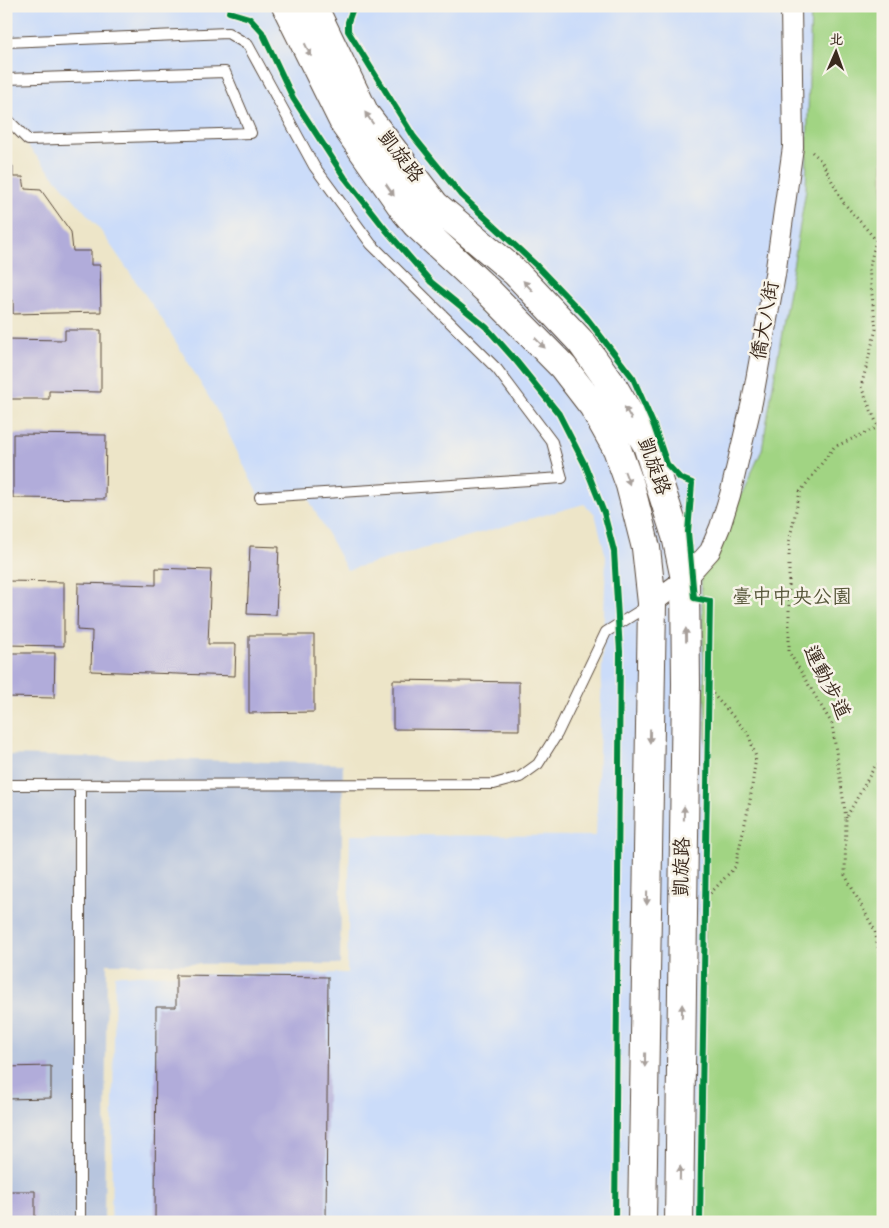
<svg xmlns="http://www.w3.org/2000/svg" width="889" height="1228" font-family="Dekko,'LXGW WenKai TC',sans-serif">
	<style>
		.built { fill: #cbdcf9 }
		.industrial { fill: #b7c5de }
		.green { fill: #a1d483; stroke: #6e7f50 }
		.building { fill: #b1acda }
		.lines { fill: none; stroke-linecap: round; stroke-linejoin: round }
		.lane-casing { stroke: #564638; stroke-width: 12 }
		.street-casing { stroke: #564638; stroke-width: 22 }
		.secondary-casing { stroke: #564638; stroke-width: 30 }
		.path { stroke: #564638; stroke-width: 3; stroke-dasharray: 1 4; stroke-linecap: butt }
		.lane { stroke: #fff; stroke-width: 10 }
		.street { stroke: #fff; stroke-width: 20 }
		.secondary { stroke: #fff; stroke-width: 28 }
		.cycleway-casing { stroke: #f7f3e8; stroke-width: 9 }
		.cycleway { stroke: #00873e; stroke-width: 6 }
		.oneway { fill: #a79f9a }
		.labels { text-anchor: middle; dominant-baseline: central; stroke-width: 5; stroke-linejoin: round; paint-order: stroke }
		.street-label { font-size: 20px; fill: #3b2a1e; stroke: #f7f3e8 }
		.park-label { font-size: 20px; fill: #545437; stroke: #f7f3e8 }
	</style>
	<rect width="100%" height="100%" fill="#f7f3e8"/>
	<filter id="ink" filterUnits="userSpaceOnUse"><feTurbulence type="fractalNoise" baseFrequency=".02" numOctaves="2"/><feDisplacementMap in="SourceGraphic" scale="10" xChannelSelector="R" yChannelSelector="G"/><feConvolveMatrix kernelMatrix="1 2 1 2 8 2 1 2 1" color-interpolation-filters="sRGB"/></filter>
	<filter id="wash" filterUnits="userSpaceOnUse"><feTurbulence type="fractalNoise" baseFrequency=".0096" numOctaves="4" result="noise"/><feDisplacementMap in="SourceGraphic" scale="20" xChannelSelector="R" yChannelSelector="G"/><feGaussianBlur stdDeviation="1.12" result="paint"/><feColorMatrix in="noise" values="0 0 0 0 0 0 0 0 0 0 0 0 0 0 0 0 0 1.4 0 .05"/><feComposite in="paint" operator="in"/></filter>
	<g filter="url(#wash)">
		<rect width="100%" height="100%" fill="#ede5c8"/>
		<path class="built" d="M6,6H883V1222H111L115,975L347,973L350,835L596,836L606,557L595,514L584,504L347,570L307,496L260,499L220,416L164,322L98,227L25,143L6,125Z"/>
		<path class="industrial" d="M6,755L343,764L340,964H107L104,1222H6Z"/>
		<path class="green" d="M811,6H883V1222H701L707,772L701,574L714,554L762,450L806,190Z"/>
		<g id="blocks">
			<path class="building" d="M6,165L13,166V177H23L25,189L41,190L71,232L73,251H91V265H100L101,312L13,314V300H6Z
				M65,330H101V392L49,391V399H7L6,339L65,340Z
				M13,434L106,435L105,499L13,498Z
				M250,546L279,547L276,615L247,614Z
				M156,568L211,570L208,644H236L235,676L91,671L92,631L77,630L78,583L156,585Z
				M6,581L64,582V646L6,645Z
				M249,635H314V712L249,713Z
				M6,653H55L54,698L6,697Z
				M393,680L519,682V730L393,729Z
				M176,975L328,977L326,1222H155L156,1007H176Z
				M51,1066V1098L6,1099V1067Z
				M6,1191H35V1222H6Z"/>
		</g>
	</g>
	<g filter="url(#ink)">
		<use href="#blocks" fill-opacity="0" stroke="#564638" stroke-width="1"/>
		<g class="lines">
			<g class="lane-casing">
				<path id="lane" d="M6,42L228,33L248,45L314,166L371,244L497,369L552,442L562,478L260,497
					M6,79L225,72L251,133L28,140L6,118
					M6,785L494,784L520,777L538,764L557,734L606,632L649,605
					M80,1222V785"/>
			</g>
			<g class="street-casing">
				<path id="street" d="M652,603L685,579L710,551L720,527L730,495L752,402L775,275L793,147L791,6"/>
			</g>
			<g class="secondary-casing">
				<path id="secondary" d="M286,6L345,125L405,211L416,224L489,292L563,367L593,406L617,449L630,485L646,548L652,603L642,1222
					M313,6L365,114L435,205L515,272L581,342L614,388L647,445L676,536L685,579L686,684L679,1222"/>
			</g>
			<path class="path" d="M812,152L821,160L843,202L876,240L869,269L876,329L861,387L883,438
				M883,762L875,766L846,818L845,875L875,931L880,957L883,960
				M846,818L832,724L789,652V542L800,492L834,447L883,425
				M707,897L735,867L750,801L756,757L748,733L711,692"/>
			<use href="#lane" class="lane"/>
			<use href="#street" class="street"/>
			<use href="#secondary" class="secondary"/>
			<g class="cycleway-casing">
				<path id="cycleway" d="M353,8L348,22V31L414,137L461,195L537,266L586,317L633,378L654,426L667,464L680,478L692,483L688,532L694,598L710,601L700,1222
					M229,12L249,18L262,32L293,98L345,178L386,230L431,282L486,327L517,362L559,414L585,465L604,513L614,551L620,652L615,1222"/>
			</g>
			<use href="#cycleway" class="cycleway"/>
		</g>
		<defs><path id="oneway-solid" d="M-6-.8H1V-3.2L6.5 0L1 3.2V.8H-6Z" transform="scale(1.25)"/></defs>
		<g class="oneway">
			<use href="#oneway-solid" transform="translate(308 50) rotate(64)"/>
			<use href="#oneway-solid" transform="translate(369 118) rotate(-125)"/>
			<use href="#oneway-solid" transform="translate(390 190) rotate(55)"/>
			<use href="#oneway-solid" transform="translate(528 286) rotate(-133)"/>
			<use href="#oneway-solid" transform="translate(540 343) rotate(45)"/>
			<use href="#oneway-solid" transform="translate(628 413) rotate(-120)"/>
			<use href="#oneway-solid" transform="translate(627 478) rotate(69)"/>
			<use href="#oneway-solid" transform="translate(686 635) rotate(-91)"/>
			<use href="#oneway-solid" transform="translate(650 736) rotate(91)"/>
			<use href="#oneway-solid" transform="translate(684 813) rotate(-89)"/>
			<use href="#oneway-solid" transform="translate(647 898) rotate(91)"/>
			<use href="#oneway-solid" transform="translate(682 1011) rotate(-89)"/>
			<use href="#oneway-solid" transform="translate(645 1060) rotate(91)"/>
			<use href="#oneway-solid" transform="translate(680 1173) rotate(-89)"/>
		</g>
	</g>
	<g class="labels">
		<g class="street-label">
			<text transform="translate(399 158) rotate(52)">凱旋路</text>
			<text transform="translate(767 321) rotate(-80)">僑大八街</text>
			<text transform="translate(652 467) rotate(70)">凱旋路</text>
			<text transform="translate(825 683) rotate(63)">運動步道</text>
			<text transform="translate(684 867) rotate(-89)">凱旋路</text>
		</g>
		<g class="park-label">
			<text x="792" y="599">臺中中央公園</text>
		</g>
	</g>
	<rect width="889" height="1228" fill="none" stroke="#f7f3e8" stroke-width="25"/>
	<g transform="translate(836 52) rotate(2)" stroke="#f7f3e8" stroke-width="4" paint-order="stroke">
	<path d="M0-4L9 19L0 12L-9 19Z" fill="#3b2a1e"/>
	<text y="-8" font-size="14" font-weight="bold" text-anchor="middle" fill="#3b2a1e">北</text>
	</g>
</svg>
